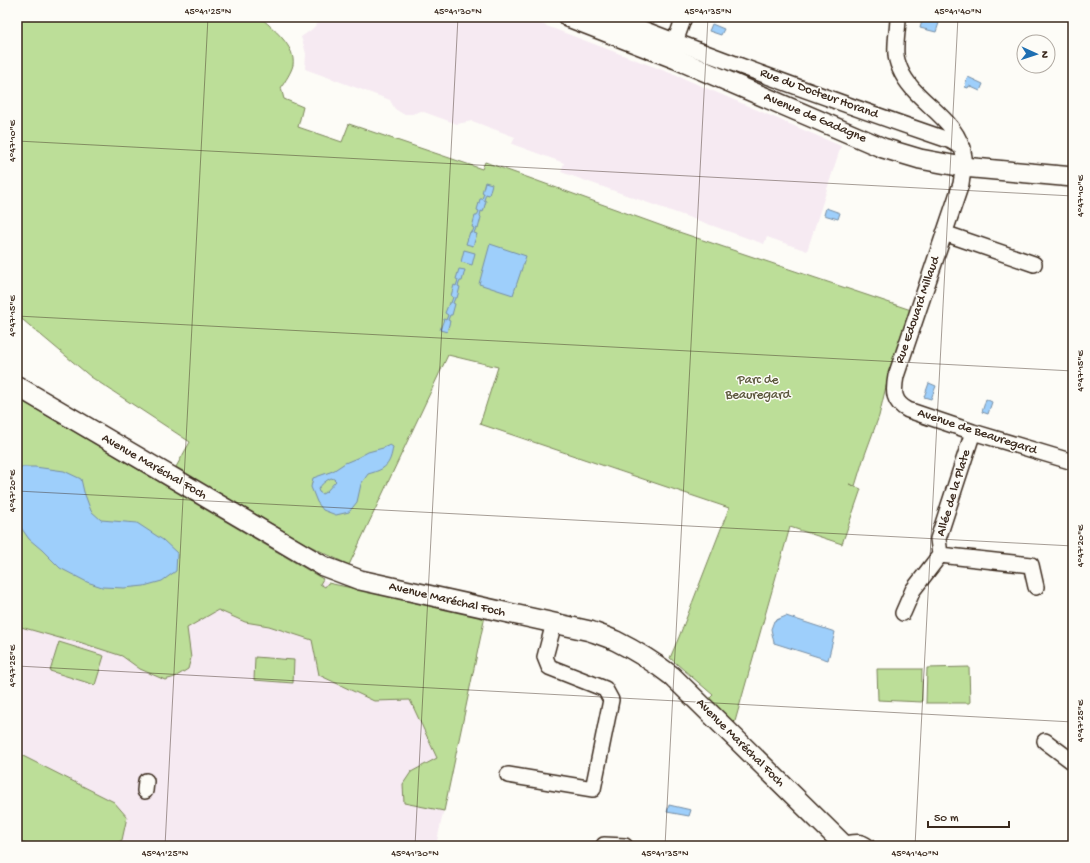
<svg xmlns="http://www.w3.org/2000/svg" width="1090" height="863" font-family="'Gochi Hand',sans-serif">
	<style>
		.built { fill: #f6eaf2 }
		.green { fill: #bcde98; stroke: #7c845b }
		.water { fill: #9ecffb; stroke: #768da3; fill-rule: evenodd }
		.lines { fill: none; stroke-linecap: round; stroke-linejoin: round }
		.minor-casing { stroke: #3b2a1e; stroke-width: 18 }
		.major-casing { stroke: #3b2a1e; stroke-width: 22 }
		.minor { stroke: #fdfcf7; stroke-width: 15 }
		.major { stroke: #fdfcf7; stroke-width: 19 }
		.ticks { fill: none; stroke: #3b2a1e; stroke-width: 1; stroke-opacity: 0.45 }
		.labels { text-anchor: middle; dominant-baseline: central; stroke-width: 3; stroke-linejoin: round; paint-order: stroke }
		.street-label { font-size: 13px; fill: #3b2a1e; stroke: #fdfcf7 }
		.park-label { font-size: 13px; fill: #5b573c; stroke: #fdfcf7 }
		.neatline { fill: none; stroke: #3b2a1e; stroke-width: 1.5 }
		.ticks-label { font-size: 10px; text-anchor: middle; fill: #3b2a1e }
	</style>
	<rect width="100%" height="100%" fill="#fdfcf7"/>
	<filter id="ink" filterUnits="userSpaceOnUse"><feTurbulence type="fractalNoise" baseFrequency=".025" numOctaves="2"/><feDisplacementMap in="SourceGraphic" scale="8" xChannelSelector="R" yChannelSelector="G"/><feConvolveMatrix kernelMatrix="1 2 1 2 8 2 1 2 1" color-interpolation-filters="sRGB"/></filter>
	<g filter="url(#ink)">
		<path class="built" d="M322,17H523L678,76L841,146L807,251L767,237L764,244L561,172L564,163L512,144L515,137L472,121L457,124L421,111L412,114H403L395,109L392,104L390,100L305,69L306,54L304,46L301,37L311,30L317,24Z
			M17,398L328,583L485,616L436,846H17Z"/>
		<path class="green" d="M17,17H260C272,28 296,46 293,65C291,73 285,81 281,88L284,99L303,107L298,127L342,142L349,124L482,169L485,162L676,231L911,310L888,378L879,416L863,460L855,486L849,484L861,489L842,544L790,527L734,725L708,700L713,695L670,658L679,637L729,508L480,424L498,367L448,355L349,565L308,545L176,467L190,442L91,377L17,315Z
			M17,398L323,579L320,584L325,587L328,583L485,616L444,811L404,803L403,784L411,772L437,758L410,700L374,701L319,675L312,640L269,626L245,622L218,610L187,628L191,658L188,669L175,677L165,680L140,669L122,656L79,642L63,639L21,627L22,615L17,614Z
			M59,642L104,656L95,685L50,671Z
			M255,657L294,660L293,683L254,680Z
			M969,667L970,703H926L927,668Z
			M877,669H922V702L878,700Z
			M17,753L114,802L127,817L122,840L112,846H29L17,838Z"/>
		<path class="water" d="M923,18L939,23L936,32L920,28Z
			M712,24L724,29L721,35L709,31Z
			M968,77L983,84L980,91L969,86L968,88L965,87L966,85L965,84Z
			M485,182L492,184L489,195L486,194L484,200L486,201L483,212L481,211L480,216L481,217L478,229L476,228L474,233L477,234L473,246L466,244L470,232L472,233L474,228L472,227L475,216H477L479,211L477,210L480,199H482L484,193H482Z
			M826,208L840,213L838,219L824,215Z
			M490,244L526,256L513,295L479,284Z
			M464,250L475,253L472,265L461,262Z
			M459,269L465,270L462,281H460L458,286L460,287L457,298H455L453,303L455,304L452,315H450L448,320L450,321L447,332L440,330L444,319L446,320L448,315L445,313L449,303H451L453,297L451,296L454,285L456,286L458,280L456,279Z
			M929,383L936,386L931,399L924,397Z
			M986,399L992,402L988,414L982,412Z
			M390,445L393,447C390,465 386,469 368,474L361,484L357,502L349,512L336,515L323,510L317,502L311,487L313,478L333,471L345,463L357,458L368,452L383,448ZM331,478L334,479L336,481L326,492L322,494L319,492L318,489C322,484 325,481 331,478Z
			M17,467H35L64,471L81,479L84,492L91,511L101,520L137,523L163,540L177,553L176,571L162,581L144,586L124,588L102,587L87,582L60,568L42,550L29,539L17,522Z
			M786,616L835,632L828,660L774,643L771,629L774,621Z
			M669,805L691,810L689,816L667,812Z"/>
		<g class="lines">
			<g class="minor-casing">
				<path id="minor" d="M612,17C724,61 837,102 951,141L963,148
					M898,17C898,29 895,42 896,54C896,59 898,64 900,69C914,103 959,117 964,157C965,165 962,175 961,184L896,376C893,392 893,402 908,410L973,432L1073,462
					M675,42L684,17
					M944,233L1034,264
					M973,432L938,539L940,555L1031,565L1036,587
					M903,613L913,590L940,555
					M1045,741L1073,762
					M508,775L593,789L611,700L605,689L549,667L545,657L554,623
					M145,791L146,781
					M844,844C852,843 860,840 867,846
					M604,845L625,846"/>
			</g>
			<g class="major-casing">
				<path id="major" d="M568,17L676,59L883,148L920,159L963,167L1073,177
					M17,386L323,566L360,580L590,631C598,634 607,637 616,641C636,651 654,662 672,676L845,846"/>
			</g>
			<use href="#minor" class="minor"/>
			<use href="#major" class="major"/>
		</g>
	</g>
	<path class="ticks" d="M998,17L1073,21M17,141L1073,196M17,316L1073,371M17,491L1073,546M17,666L1073,722M17,841L106,846M165,846L208,17M415,846L458,17M665,846L708,17M915,846L958,17"/>
	<g class="labels">
		<g class="street-label">
			<text transform="translate(819 94) rotate(20)">Rue du Docteur Horand</text>
			<text transform="translate(815 118) rotate(23)">Avenue de Gadagne</text>
			<text transform="translate(918 310) rotate(-71)">Rue Edouard Millaud</text>
			<text transform="translate(977 432) rotate(18)">Avenue de Beauregard</text>
			<text transform="translate(154 467) rotate(30)">Avenue Maréchal Foch</text>
			<text transform="translate(954 493) rotate(-73)">Allée de la Plate</text>
			<text transform="translate(447 600) rotate(13)">Avenue Maréchal Foch</text>
			<text transform="translate(740 743) rotate(45)">Avenue Maréchal Foch</text>
		</g>
		<g class="park-label">
			<text x="758" y="380">Parc de<tspan x="758" dy="15">Beauregard</tspan></text>
		</g>
	</g>
	<rect width="1090" height="863" fill="none" stroke="#fdfcf7" stroke-width="44"/>
	<g transform="translate(1036 54) rotate(93)"><circle r="19" fill="#fdfcf7" stroke="#afa8a0"/>
	<path d="M0-3L7 15L0 10L-7 15Z" fill="#1f6fb2"/>
	<text y="-6" font-size="11" font-weight="bold" text-anchor="middle" fill="#3b2a1e">N</text>
	</g>
	<path d="M928 821v6h81v-6" fill="none" stroke="#3b2a1e" stroke-width="2"/>
	<text x="934" y="821" font-size="12" fill="#3b2a1e" stroke="#fdfcf7" stroke-width="3" paint-order="stroke">50 m</text>
	<rect x="22" y="22" width="1046" height="819" class="neatline"/>
	<g class="ticks-label">
		<text x="208" y="14">45°41'25"N</text>
		<text x="458" y="14">45°41'30"N</text>
		<text x="708" y="14">45°41'35"N</text>
		<text x="958" y="14">45°41'40"N</text>
		<text transform="translate(11 141) rotate(-90)" y="4">4°47'10"E</text>
		<text transform="translate(1079 196) rotate(-90)" y="4">4°47'10"E</text>
		<text transform="translate(11 316) rotate(-90)" y="4">4°47'15"E</text>
		<text transform="translate(1079 371) rotate(-90)" y="4">4°47'15"E</text>
		<text transform="translate(11 491) rotate(-90)" y="4">4°47'20"E</text>
		<text transform="translate(1079 546) rotate(-90)" y="4">4°47'20"E</text>
		<text transform="translate(11 666) rotate(-90)" y="4">4°47'25"E</text>
		<text transform="translate(1079 721) rotate(-90)" y="4">4°47'25"E</text>
		<text x="165" y="856">45°41'25"N</text>
		<text x="415" y="856">45°41'30"N</text>
		<text x="665" y="856">45°41'35"N</text>
		<text x="915" y="856">45°41'40"N</text>
	</g>
</svg>
